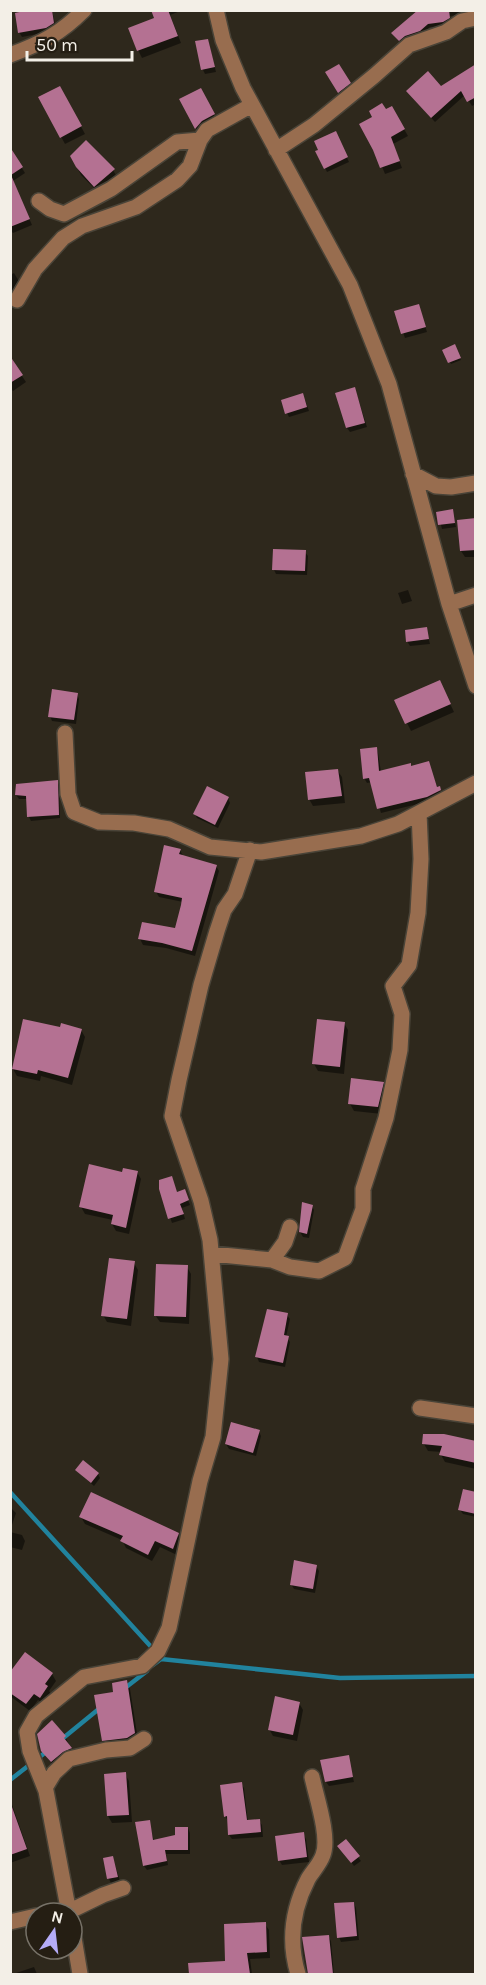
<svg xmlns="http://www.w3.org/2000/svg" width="486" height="1985" font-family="Karla,sans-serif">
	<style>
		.shadow { fill: #0007 }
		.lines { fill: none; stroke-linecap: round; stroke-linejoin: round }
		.stream { stroke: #21839e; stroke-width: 4.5 }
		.building { fill: #b47192 }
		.minor-casing { stroke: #4a4438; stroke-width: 18 }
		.minor { stroke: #986d4f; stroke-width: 15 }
	</style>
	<rect width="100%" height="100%" fill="#2e281c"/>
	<path class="shadow" d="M52,10L56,28L48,32L22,37L19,32Z
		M153,10H183L170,15L181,43L142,58L138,50L156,19Z
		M420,10H472V13L450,16L451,22L445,26L430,27L422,34L402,44L393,34Z
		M208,40L216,72L205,74L203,70Z
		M339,66L352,88L342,96L327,73Z
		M476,67V104L472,106L465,95L435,122L411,96L440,88Z
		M60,87L85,134L65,144L40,98Z
		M200,90L216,119L198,132L181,100Z
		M392,108L408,136L393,144L402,168L385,174L375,149L386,111Z
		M338,138L349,162L327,172L317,152Z
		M71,156L113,170L117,177L99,193L81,175Z
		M17,160L25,173L13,181L32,225L13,233L10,229V164Z
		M14,273L20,283L10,301V275Z
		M419,306L427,332L405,338L396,312Z
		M454,346L461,360L451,364L444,350Z
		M10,358L26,382L13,391L10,387Z
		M355,389L367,427L350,432L347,428Z
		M305,400L309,411L289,417L287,413Z
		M452,511L456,527L442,529L438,513Z
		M476,520V557H465L461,551L459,521Z
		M305,552L308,556L307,575L276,574L274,570Z
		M408,590L412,601L402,604L398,593Z
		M426,629L430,644L410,646L407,641Z
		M443,689L454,712L411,731L396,701Z
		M77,694L79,699L76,724L52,721L50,716Z
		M376,748L378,753L381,772L412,768L428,763L438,789L439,788L442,795L430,801L381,813L372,782L367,783L364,778Z
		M337,770L342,777L345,803L313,806L309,799Z
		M57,781L59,785L60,818L31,821L29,817L27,799H19L16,795Z
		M228,798L230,803L218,828L197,818L195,814Z
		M180,850L183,856L216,866L219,871L195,956L166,948L143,945L140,939L176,930L183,902L159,897L156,892Z
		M344,1023L348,1030L344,1074L318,1071L314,1064Z
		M61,1029L81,1030L85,1037L72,1085L41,1076L40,1081L17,1076L13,1069Z
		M383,1083L387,1090L382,1114L354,1111L350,1104Z
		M137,1172L141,1179L129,1234L116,1231L112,1224L113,1220L85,1214L81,1207L123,1173Z
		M160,1189L186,1195L190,1205L182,1208L185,1219L172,1223Z
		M312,1206L314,1210L309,1238L303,1237L300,1232Z
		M134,1263L138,1270L131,1326L107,1322L103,1315Z
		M187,1267L191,1274L189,1324L160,1322L155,1315Z
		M287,1315L290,1319L286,1337L290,1342L285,1367L259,1362L257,1357Z
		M259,1432L261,1436L256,1456L229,1449L226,1444Z
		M476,1442V1469L445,1462L441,1455L442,1452L428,1451L424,1444Z
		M77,1471L98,1474L100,1478L94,1486Z
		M476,1493V1517L463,1514L460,1510Z
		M10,1507L16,1513L10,1531Z
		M81,1517L178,1535L182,1542L177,1555L160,1547L152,1561L126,1548L122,1540L85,1524Z
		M10,1532L22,1535L25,1541L22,1550L10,1547Z
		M316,1566L319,1571L315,1593L294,1589L291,1584Z
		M10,1674H52L56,1681L49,1691L51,1694L44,1704L38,1700L30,1711L10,1696Z
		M126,1682L130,1689L138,1740L107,1748L103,1741L115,1693Z
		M299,1703L303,1710L297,1741L273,1736L269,1729Z
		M65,1736L74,1756L56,1769L42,1751Z
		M348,1756L354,1782L329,1786L326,1782Z
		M125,1774L129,1781L132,1822L112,1823L108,1816L105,1775Z
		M241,1784L244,1788L248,1822L259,1821L262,1825L263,1837L232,1839L229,1835L228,1821L225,1816Z
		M10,1799L30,1856L10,1863Z
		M149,1822L154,1841L176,1836L188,1828L190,1833V1854H166L168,1865L147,1870L144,1866Z
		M303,1834L306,1839L309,1862L282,1865L279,1860Z
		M342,1850L358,1857L361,1861L354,1866Z
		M113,1858L120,1881L111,1883L109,1879Z
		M354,1903L356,1908L359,1940L341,1942L339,1937Z
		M265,1924L269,1930L270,1958L250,1959L252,1974H191L190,1964L227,1962Z
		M328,1936L331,1941L334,1974H309L304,1938Z
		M34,1967L37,1974H13Z"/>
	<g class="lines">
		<path class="stream" d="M10,1492L154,1650
			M153,1665L161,1659L340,1678L476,1676
			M125,1688L147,1671
			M62,1739L100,1708
			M10,1780L46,1752"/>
	</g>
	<path class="building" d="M28,10H52L54,23L46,28L18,33L15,13Z
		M151,10H168L178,36L137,51L128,28L154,18Z
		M418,10H449L450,18L443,22L428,24L420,31L405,36L399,41L391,33Z
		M208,39L215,67L201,70L195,41Z
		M339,64L351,83L338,93L325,72Z
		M476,64V97L467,102L461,91L431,118L406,91L428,71L441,86Z
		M60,86L82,126L60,138L38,97Z
		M201,88L215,114L202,121L195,129L179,99Z
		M382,103L386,109L392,106L405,129L391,137L400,161L380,168L373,150L359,124L372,117L369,111Z
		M336,131L348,157L324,169L315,151L318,150L314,141Z
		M86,140L115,169L94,187L76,167L70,156Z
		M10,147L23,167L11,175L30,219L10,227Z
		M419,304L426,327L401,334L394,311Z
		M455,344L461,358L448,363L442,350Z
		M10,356L23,375L10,383Z
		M355,387L365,423L346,428L335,393Z
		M303,393L307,407L285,414L281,400Z
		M453,509L455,523L438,525L436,512Z
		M476,518V550L460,551L457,520Z
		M273,549L306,550L305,571L272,570Z
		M427,627L429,639L406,642L405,630Z
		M440,680L451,704L405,724L394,700Z
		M52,689L78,693L74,720L48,717Z
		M377,747L379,771L411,763V766L429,761L437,787L440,786L441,790L427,797L377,809L369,778L363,779L360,749Z
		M338,769L342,796L308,800L305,772Z
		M58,780L59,815L27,817L26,796L15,795L16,784Z
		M207,786L229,797L215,825L193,814Z
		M164,845L181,849L179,854L217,865L192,951L162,943L138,939L142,922L175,928L181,905L182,898L154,892Z
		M23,1019L60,1027L61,1023L82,1029L68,1078L38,1070L37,1074L12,1069Z
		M317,1019L345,1022L340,1067L312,1064Z
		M351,1078L384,1082L378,1107L348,1104Z
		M89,1164L122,1172L123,1168L138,1171L126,1228L111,1224L113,1215L79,1207Z
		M172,1176L177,1192L185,1189L189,1200L180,1204L184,1214L168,1219L159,1189V1180Z
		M302,1202L313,1205L307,1234L299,1232Z
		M109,1258L135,1261L127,1319L101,1316Z
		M156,1264L188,1265L186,1317L154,1316Z
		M267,1309L288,1313L284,1335L289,1336L283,1363L255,1357Z
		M231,1422L260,1430L253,1453L225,1444Z
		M423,1434H444L476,1441V1463L439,1455L442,1446L422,1444Z
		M83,1460L99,1473L91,1483L75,1470Z
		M463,1489L476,1492V1514L458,1510Z
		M91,1492L179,1533L173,1549L155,1541L148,1555L120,1541L123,1536L79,1517Z
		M294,1560L317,1565L313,1589L290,1585Z
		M25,1652L53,1673L45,1684L48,1686L40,1698L34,1694L26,1704L10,1693V1672Z
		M127,1680L135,1733L127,1738L102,1741L94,1695L113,1692L112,1683Z
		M275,1696L300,1702L293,1735L268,1730Z
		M52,1720L66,1736L64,1738L72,1748L63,1752L51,1762L41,1751L37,1734Z
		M349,1755L353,1777L325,1782L320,1760Z
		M126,1772L129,1815L107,1816L104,1774Z
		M242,1782L247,1820L260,1819L261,1832L228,1835L227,1816L224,1817L220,1785Z
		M12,1807L27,1849L10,1855V1808Z
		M150,1820L153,1840L175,1835V1827H188V1850H165L167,1861L143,1866L135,1822Z
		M304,1832L307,1857L278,1861L275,1836Z
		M346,1839L360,1856L351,1863L337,1846Z
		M113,1856L118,1877L107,1879L103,1858Z
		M354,1902L357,1936L337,1938L334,1903Z
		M266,1922L267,1952L247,1953L250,1974H189L188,1963L225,1961L224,1924Z
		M329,1935L333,1974H308L302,1937Z"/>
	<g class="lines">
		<g class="minor-casing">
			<path id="minor" d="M216,10L223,40L243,88L350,285L389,384L449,604L476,686
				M10,55C42,43 60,34 84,10
				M276,150L314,125L374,76L409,45L446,32L462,21L476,18
				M39,201L50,209L64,214L111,189L177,142L200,140
				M17,300L35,269L63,238L82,226L136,207L177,180L190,166L200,140L207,130L252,105
				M413,474L436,486L451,487L476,483
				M449,604L476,595
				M65,733L68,794L74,812L99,822L134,823L169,829L210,847L261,852L361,836L398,824L476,783
				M212,1254L272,1260L285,1242L290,1227
				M272,1260L290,1267L319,1271L345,1258L363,1209V1189L386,1118L400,1050L402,1014L393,986L409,965L418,913L421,859L419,813
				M420,1408L476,1416
				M45,1788L54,1773L69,1759L106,1750L130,1748L144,1739
				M66,1913L103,1895L123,1888
				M69,1913L46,1791L30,1751L27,1732L36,1716L84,1677L142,1666L158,1651L169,1628L200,1481L213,1437L221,1359L210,1240L201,1201L172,1116L179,1080L201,985L217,931L224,910L235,894L250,850
				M10,1922L36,1916
				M72,1926L80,1974
				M298,1974C288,1941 292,1910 308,1879C312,1872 320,1864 323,1855C330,1837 316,1796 312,1777"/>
		</g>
		<use href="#minor" class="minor"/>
	</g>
	<rect width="486" height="1985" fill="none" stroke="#f3efe7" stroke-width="24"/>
	<g transform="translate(54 1931) rotate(14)"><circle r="28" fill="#251e13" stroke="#777268" stroke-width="1.5"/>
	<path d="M0-4.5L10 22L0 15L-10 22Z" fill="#b5acf8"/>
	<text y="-9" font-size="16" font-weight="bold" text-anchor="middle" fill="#f3efe7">N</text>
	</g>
	<path d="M27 51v9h105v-9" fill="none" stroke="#f3efe7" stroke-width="3"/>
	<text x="36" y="51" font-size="18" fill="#f3efe7" stroke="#251e13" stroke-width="4.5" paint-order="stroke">50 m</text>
</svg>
